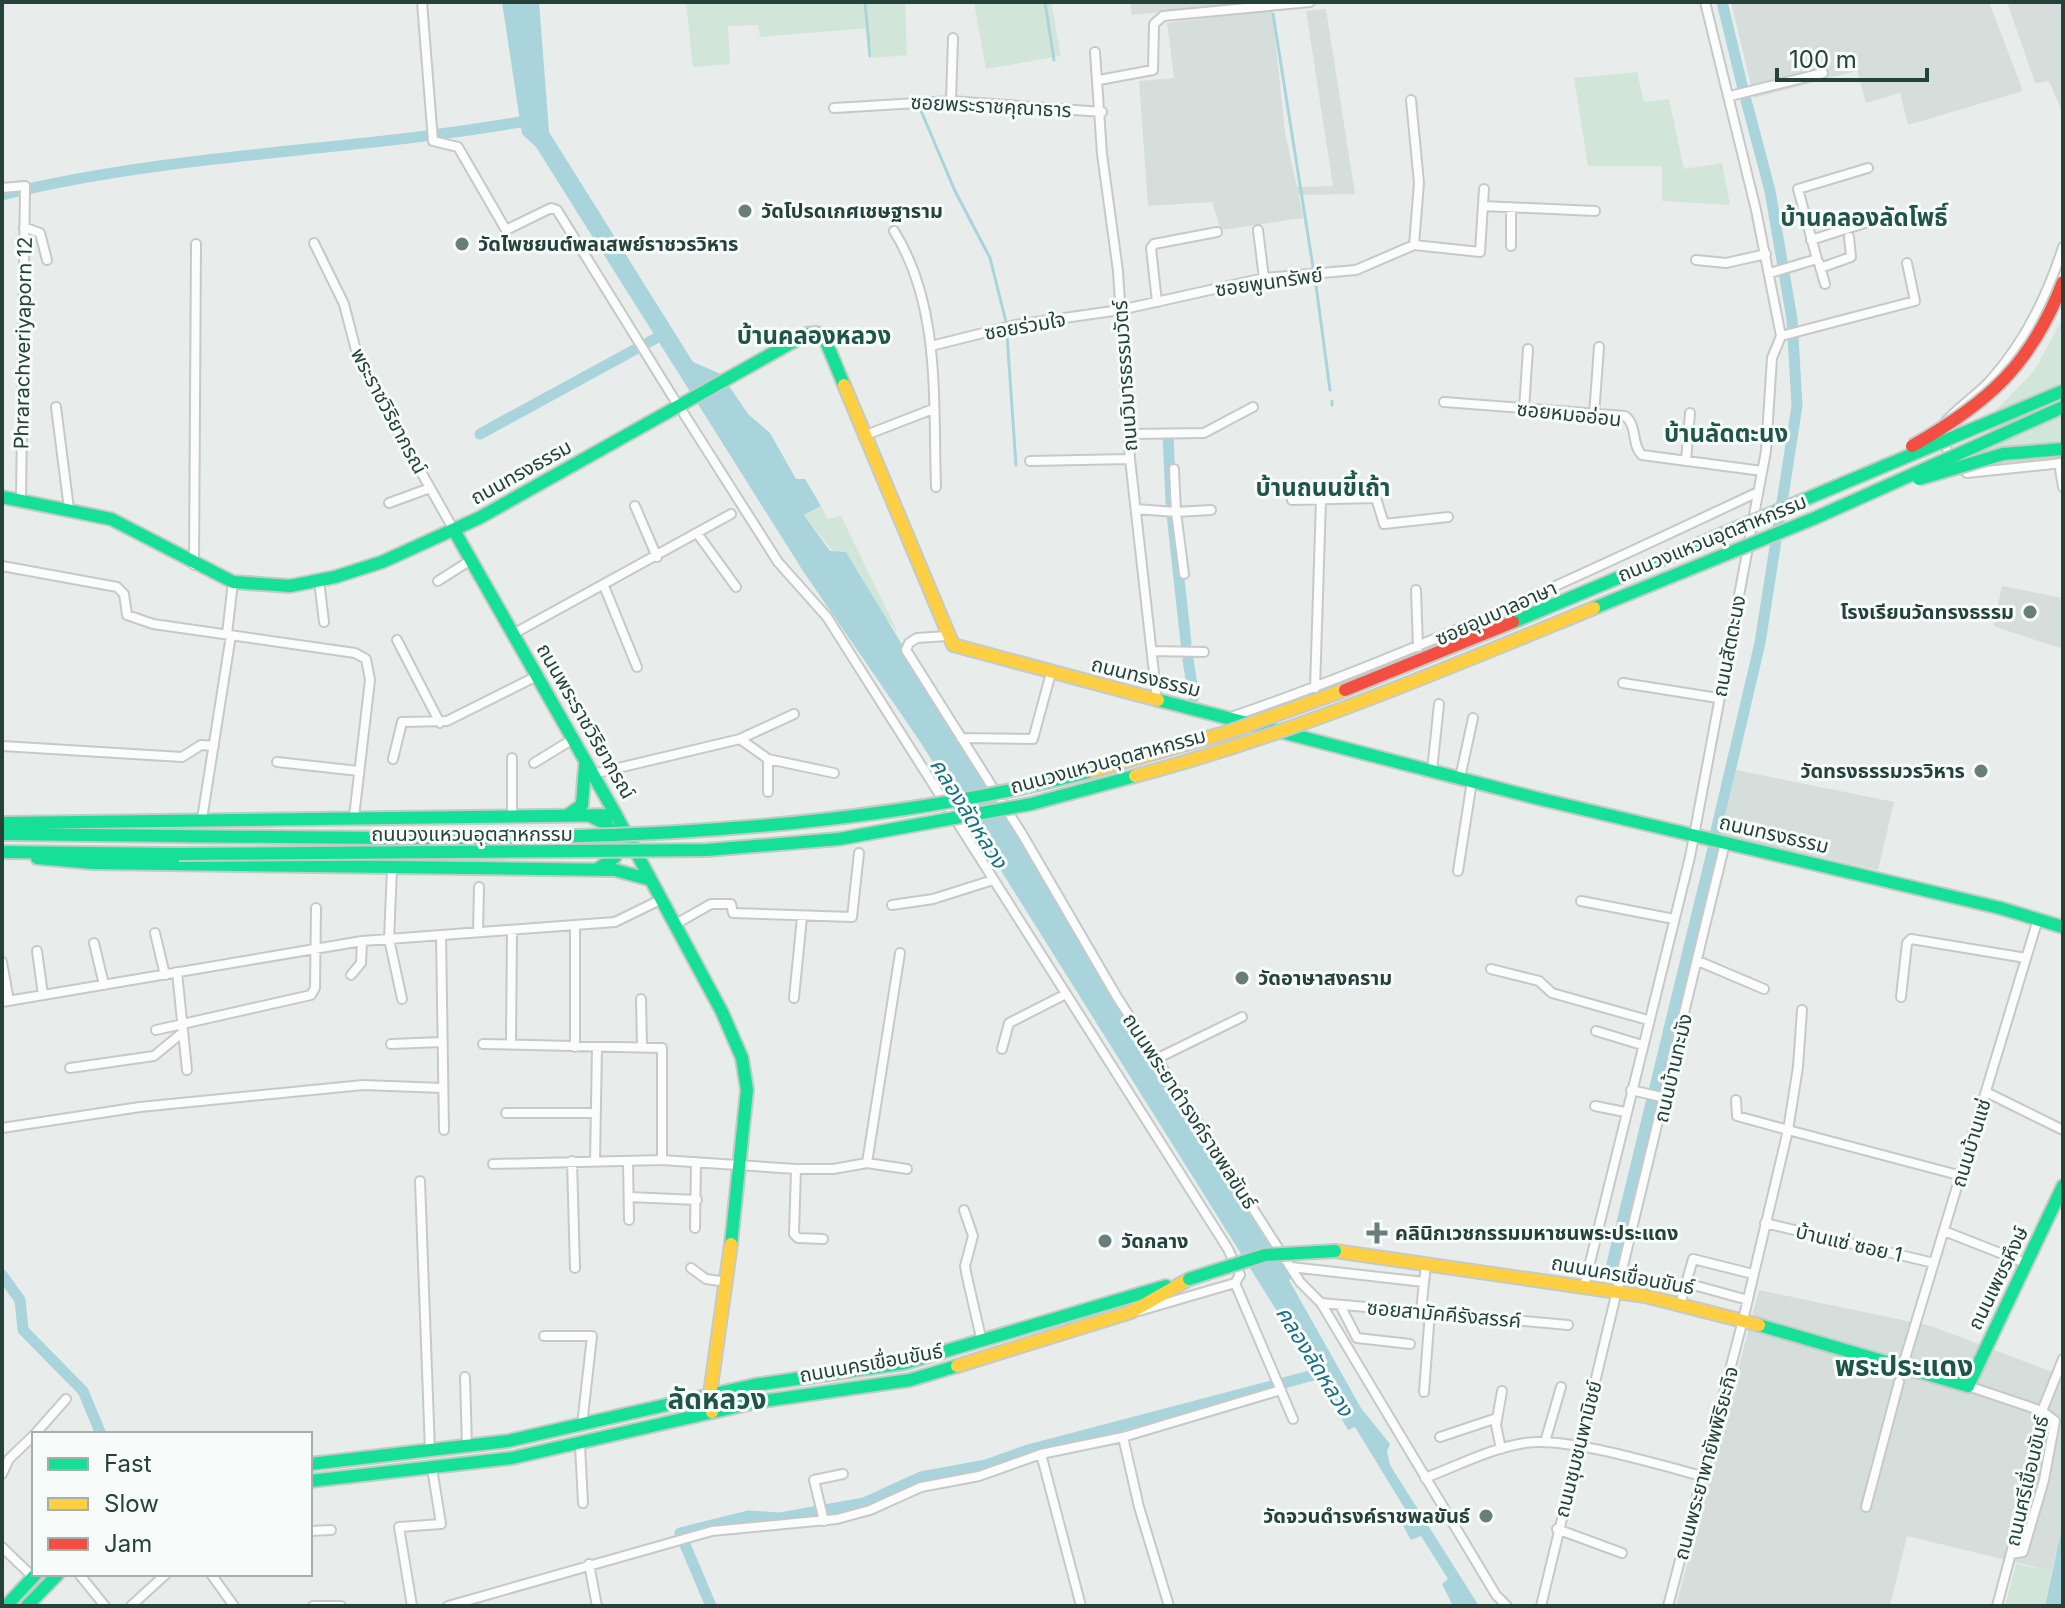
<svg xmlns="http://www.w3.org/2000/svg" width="2065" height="1608" font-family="Inter,'Noto Sans Thai',sans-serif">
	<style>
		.built { fill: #d6dedb }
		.green { fill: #d1e6d8 }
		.water { fill: #a9d4db }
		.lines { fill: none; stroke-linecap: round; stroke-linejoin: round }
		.stream { stroke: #a9d4db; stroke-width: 3 }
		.canal { stroke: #a9d4db; stroke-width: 11 }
		.street-casing { stroke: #c5cac8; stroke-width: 12 }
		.fast-casing { stroke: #c3cbc8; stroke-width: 16 }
		.slow-casing { stroke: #c3cbc8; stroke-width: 16 }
		.street { stroke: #fcfcfc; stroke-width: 8 }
		.fast { stroke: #16e098; stroke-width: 12 }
		.slow { stroke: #ffcf43; stroke-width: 12 }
		.fast-bridge-casing { stroke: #c3cbc8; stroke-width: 16; stroke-linecap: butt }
		.slow-bridge-casing { stroke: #c3cbc8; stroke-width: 16; stroke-linecap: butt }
		.jam-bridge-casing { stroke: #c3cbc8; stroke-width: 16; stroke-linecap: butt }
		.fast-bridge { stroke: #16e098; stroke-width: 12 }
		.slow-bridge { stroke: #ffcf43; stroke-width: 12 }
		.jam-bridge { stroke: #f24e42; stroke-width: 12 }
		.poi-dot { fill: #697e78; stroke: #f7fbf9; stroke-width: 3 }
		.labels { text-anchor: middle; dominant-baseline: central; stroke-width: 6; stroke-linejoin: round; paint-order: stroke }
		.street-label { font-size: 20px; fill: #24423a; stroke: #f7fbf9 }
		.poi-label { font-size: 20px; font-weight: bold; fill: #24423a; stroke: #f7fbf9; text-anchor: start }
		.water-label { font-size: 22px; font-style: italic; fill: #1c6f80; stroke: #f7fbf9 }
		.quarter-label { font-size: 24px; font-weight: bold; fill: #1f5548; stroke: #f7fbf9 }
		.district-label { font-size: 28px; font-weight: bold; fill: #1f5548; stroke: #f7fbf9 }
	</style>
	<rect width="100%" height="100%" fill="#e8edeb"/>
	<path class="built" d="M1130,2H1256L1132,15Z
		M1731,2H1989L2023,91L1908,125L1900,93L1866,103L1857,71L1754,98Z
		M2007,2H2063V114L2049,81L2035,83Z
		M1326,9L1355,194L1299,195L1303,218L1221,230L1212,202L1148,206L1139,81L1174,78L1167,23L1272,10L1285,132L1297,187L1333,186L1306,11Z
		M2002,586L2063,598V649L1993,626Z
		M1736,770L1894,802L1878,870L1721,834Z
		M1759,1290L1931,1326L2063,1376V1522L2052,1571L1907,1536L1890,1606H1676Z"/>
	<path class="green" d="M686,2H905L907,55L873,58L868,28L760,37L758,25L728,26L730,64L693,67Z
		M974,2H1051L1061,56L986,69Z
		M1637,72L1644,102L1669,99L1684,169L1722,163L1730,205L1662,201V166H1588L1574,78Z
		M2063,318V463L1985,470L1992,414L2034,371Z
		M821,506L828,519L841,516L898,633L804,515Z
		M2016,1564L2052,1571L2045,1606H2005Z"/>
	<path class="water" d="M502,2H539L549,132L693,362L721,374L748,414L770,433L796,479H805L821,506L804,515L830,551L846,552C873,598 902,641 926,688L1293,1278L1289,1280L1361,1408L1390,1444L1387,1451L1390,1465L1479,1606H1453L1442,1584L1448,1579L1421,1536L1411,1540L1402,1524L1410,1517L1355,1427L1348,1430L1312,1367L921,743L803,571L536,147L522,134Z
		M2063,1522V1606H2045Z"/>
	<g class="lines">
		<path class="stream" d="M865,2L870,56
			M1045,2L1054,60
			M1273,14L1313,267
			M919,106L955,191L990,258L1006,322
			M1315,278L1330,390
			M1007,335L1016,465
			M1332,401V405"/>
		<path class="canal" d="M1722,2L1743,89
			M2,195C176,152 356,152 531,120
			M649,342L664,334
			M480,434L634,350
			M1168,436L1171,502
			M1172,514L1186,643
			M1188,660L1194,697
			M1715,835L1760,643L1797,406L1792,319L1770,191L1746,100
			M2,1275L20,1300L23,1330L83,1391L101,1434
			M1609,1276L1713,848
			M711,1606L680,1533L748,1516L780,1518L864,1503L921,1477L986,1465L1028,1450L1325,1372"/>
		<g class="street-casing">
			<path id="street" d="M422,2L433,141L458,147L506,230L551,208L557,210L676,402
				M1095,52L1102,154L1118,271L1130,459L1157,700
				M1099,80L1153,70L1154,24L1163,16L1310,2
				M1730,96L1823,73
				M1411,100L1419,183L1414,245
				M951,101L953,38
				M834,108L951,101L1102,112
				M2,188L25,186L21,500
				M1483,206L1595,211
				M24,227L40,233L47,260
				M1258,230L1264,278
				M894,231C941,306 933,401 936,487
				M1811,240L1887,216
				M314,243L344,304L359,362L455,532
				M1511,246V207
				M1696,260L1726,263L1766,254
				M1819,263L1825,284
				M1820,268L1851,257L1849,237
				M1770,273L1817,259L1798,189L1868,168
				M1157,302L1151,248L1154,244L1217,232
				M1781,336L1915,301L1907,263
				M931,346L1015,325L1120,310L1264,278L1356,270L1414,245L1480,252L1484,189
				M1444,402L1625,416C1638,426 1631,445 1642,455L1762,471
				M56,407L69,509
				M1524,409L1528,349
				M684,414L778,562L827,617L1228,1249L1240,1275L1235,1283L1139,1311
				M1594,415L1599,347
				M1946,421C1959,407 1975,396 1988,383C2024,344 2047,297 2063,247
				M1129,434L1204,433L1253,407
				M866,435L933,409
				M1943,440L1951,459L1967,473L2063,463
				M1030,461L1130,459
				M1686,461L1690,413
				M2059,463L2063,487
				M1174,469L1176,512L1211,510
				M1292,500L1376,498L1384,524L1448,517
				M389,503L430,488
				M635,506L657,557
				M1136,509L1176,512L1184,574
				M697,533L736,587
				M194,565L196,244
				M2,566L117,587L124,594L127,615L153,624L355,653L366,659L370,680L354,817
				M319,580L324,622
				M438,581L471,560
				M604,586L637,667
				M1416,590L1418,647
				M227,634L233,582
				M513,634L731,514
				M947,636L917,638L909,643L906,650L1022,834L1117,997L1300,1282L1321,1303L1496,1595L1507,1606
				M397,640L440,723
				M1153,651L1204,652
				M1623,683L1718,698
				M1315,688L1321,500
				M1228,718C1410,656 1584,574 1758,492
				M961,738L1033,739L1051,673
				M740,739L768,759V792
				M2,746L182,757L201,745L214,746
				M393,759L402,722L447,721L537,676
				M768,759L834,773
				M277,762L359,771
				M534,763L573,739
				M1432,771L1439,704
				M593,774L740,739L794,714
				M1460,778L1473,718
				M512,817V758
				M202,819L231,635
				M392,869L389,939L402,999
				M1458,871L1472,781
				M1581,901L1674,919
				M892,905L933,899L993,880
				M674,925L711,904H731L733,913L852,917L859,853
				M478,932L479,887
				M155,933L165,975
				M441,935L444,1130
				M94,943L104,985
				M37,951L43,995
				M1698,961L1764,989
				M2,962L9,1001
				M1491,969L1539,981L1552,993L1648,1020
				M177,972L187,1070
				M351,975L361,963L362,941
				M1901,997L1907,943L1911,939L2026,958
				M794,998L802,917
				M641,999L642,1047
				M2,1002L362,941L615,922L660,900
				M156,1030L311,995L315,988L316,908
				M1596,1031L1642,1045
				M511,1043L512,930
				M391,1044L442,1042
				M483,1044L662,1048V1160
				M575,1047V925
				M1002,1049L1009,1023L1064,995
				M1156,1059L1242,1017
				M70,1068L154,1056L183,1032
				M1631,1090L1666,1098
				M1986,1092L2063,1130
				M1736,1100L1737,1116L1788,1130L1798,1067L1802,1010
				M1595,1106L1625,1112
				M506,1113H596
				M2,1128L140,1107L363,1085L443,1088
				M572,1161L575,1268
				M595,1161L597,1047
				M628,1161L629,1220
				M867,1163L900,953
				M493,1164L662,1160L796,1169H833L867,1163L907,1169
				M796,1169L794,1234L798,1238L823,1239
				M420,1181L430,1451
				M629,1197L697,1200
				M964,1210L973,1236L965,1266L967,1277L982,1342
				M1765,1223L1934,1263
				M695,1228L696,1162
				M1944,1231L2028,1264
				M1291,1267L1424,1282
				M691,1268L706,1279L727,1282
				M1235,1283L1293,1419
				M1686,1283L1748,1300
				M1584,1287L1690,857L1766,451L1772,358L1781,336L1756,210L1705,2
				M1321,1303L1568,1325
				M1340,1305L1357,1338L1410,1344
				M1680,1305L1693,1259L1753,1274
				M1421,1311L1426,1264
				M544,1336H592L582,1425
				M1900,1375L2038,919
				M465,1377L467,1447
				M1968,1386L2042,1411L2055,1421L2044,1480L2023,1552L2011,1554
				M1424,1392L1430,1311
				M35,1434L66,1399
				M1123,1437L1139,1507L1169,1606
				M1440,1437L1497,1418
				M1545,1442L1561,1387
				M580,1445L583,1503
				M1501,1449L1496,1425L1502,1391
				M1041,1454L1081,1606
				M2,1474L9,1459L34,1435
				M1425,1478C1457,1466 1491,1448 1525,1443C1565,1436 1660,1465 1702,1476
				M1866,1507L1899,1382
				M824,1521L814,1480L843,1474
				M1557,1529L1622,1553
				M310,1531L331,1530
				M2,1547L33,1577
				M589,1564L597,1606
				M79,1574L105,1606
				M211,1574L234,1606
				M131,1606L166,1574
				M313,1606H341
				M412,1606L399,1527L441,1524L432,1468
				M448,1606L712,1531L837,1519L870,1510L921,1487L979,1476L1041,1454L1123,1437L1281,1390
				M1541,1606L1725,843
				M1668,1606L1743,1320L1788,1130L1962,1176
				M1997,1606L2031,1478L2042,1411L2063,1359"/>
		</g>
		<g class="fast-casing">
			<path id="fast" d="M2,497L111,519L233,582L290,586L335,577L382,562L479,518L807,334L817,333L825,339L844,385
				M455,532L616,815L722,1012L742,1058L747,1090L731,1244
				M1158,700L1536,798L2000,908L2063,927
				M568,815L582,805L585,766
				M592,817L605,823L616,837L615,857L599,868
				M2,823L616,815
				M2,834L178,836
				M2,852L179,854
				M37,858L93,863L615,870L648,879
				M1759,1325L1968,1386L2063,1186
				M310,1464L508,1441L754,1385L905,1363L1166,1286
				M310,1481L512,1458L757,1402L910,1380L957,1366
				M6,1606L36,1574
				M27,1606L58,1574"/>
		</g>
		<g class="slow-casing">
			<path id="slow" d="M844,385L953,645L1158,700
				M1335,1251L1645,1296L1759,1325
				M957,1366L1131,1312L1189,1279
				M712,1412L710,1394L731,1244"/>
		</g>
		<use href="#street" class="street"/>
		<use href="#fast" class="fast"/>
		<use href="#slow" class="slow"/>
		<g class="fast-bridge-casing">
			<path id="fast-bridge" d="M1919,479L2003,454L2063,449
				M1594,608L1815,518L2063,407
				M1513,622L2063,391
				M178,836C482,839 795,849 1092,771
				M179,854L707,850L839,839L1031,804L1135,776
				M1189,1279L1265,1255L1335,1251"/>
		</g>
		<g class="slow-bridge-casing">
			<path id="slow-bridge" d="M1092,771L1228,732L1345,690
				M1135,776C1293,734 1443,670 1594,608"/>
		</g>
		<g class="jam-bridge-casing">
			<path id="jam-bridge" d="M1912,446C1988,403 2031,365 2063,282
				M1345,690L1513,622"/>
		</g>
		<use href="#fast-bridge" class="fast-bridge"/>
		<use href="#slow-bridge" class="slow-bridge"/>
		<use href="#jam-bridge" class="jam-bridge"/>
	</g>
	<g class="poi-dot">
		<circle cx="745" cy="211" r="8"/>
		<circle cx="462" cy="244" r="8"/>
		<circle cx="2030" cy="612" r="8"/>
		<circle cx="1981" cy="771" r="8"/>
		<circle cx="1242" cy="978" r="8"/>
		<path d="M1373 1221h8v8h8v8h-8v8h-8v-8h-8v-8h8z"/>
		<circle cx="1105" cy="1241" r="8"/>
		<circle cx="1486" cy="1516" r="8"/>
	</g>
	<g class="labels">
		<g class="street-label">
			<text transform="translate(991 106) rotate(3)">ซอยพระราชคุณาธาร</text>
			<text transform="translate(1269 282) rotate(-8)">ซอยพูนทรัพย์</text>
			<text transform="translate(1025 326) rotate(-10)">ซอยร่วมใจ</text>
			<text transform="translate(23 343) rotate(-89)">Phrarachveriyaporn 12</text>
			<text transform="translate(1125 376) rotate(-94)">ถนนวิมารธรรมวัตร์</text>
			<text transform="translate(389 411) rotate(62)">พระราชวิริยาภรณ์</text>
			<text transform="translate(1569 414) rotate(6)">ซอยหมออ่อน</text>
			<text transform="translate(521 472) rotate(-29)">ถนนทรงธรรม</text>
			<text transform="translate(1712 538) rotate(-22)">ถนนวงแหวนอุตสาหกรรม</text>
			<text transform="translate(1496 613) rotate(-24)">ซอยอุนบาลอาษา</text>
			<text transform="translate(1729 646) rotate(-79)">ถนนสัตตะนง</text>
			<text transform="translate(1146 677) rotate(14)">ถนนทรงธรรม</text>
			<text transform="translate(586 721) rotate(60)">ถนนพระราชวิริยาภรณ์</text>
			<text transform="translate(1108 761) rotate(-15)">ถนนวงแหวนอุตสาหกรรม</text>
			<text x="472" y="834">ถนนวงแหวนอุตสาหกรรม</text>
			<text transform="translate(1774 834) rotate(13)">ถนนทรงธรรม</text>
			<text transform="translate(1673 1068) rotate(-77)">ถนนบ้านทะมัง</text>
			<text transform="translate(1190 1111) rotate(57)">ถนนพระยาดำรงค์ราชพลขันธ์</text>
			<text transform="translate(1971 1143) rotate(-73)">ถนนบ้านแซ่</text>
			<text transform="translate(1849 1243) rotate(13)">บ้านแซ่ ซอย 1</text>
			<text transform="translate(1623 1275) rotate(10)">ถนนนครเขื่อนขันธ์</text>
			<text transform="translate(1998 1278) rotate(-64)">ถนนเพชรหึงษ์</text>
			<text transform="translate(1444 1314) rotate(5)">ซอยสามัคคีรังสรรค์</text>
			<text transform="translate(871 1363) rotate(-10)">ถนนนครเขื่อนขันธ์</text>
			<text transform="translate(1578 1449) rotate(-76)">ถนนชุมชนพานิชย์</text>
			<text transform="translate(1706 1463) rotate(-75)">ถนนพระยาพายัพพิริยะกิจ</text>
			<text transform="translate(2027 1481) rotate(-77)">ถนนศรีเขื่อนขันธ์</text>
		</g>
		<g class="poi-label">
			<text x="761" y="211">วัดโปรดเกศเชษฐาราม</text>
			<text x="478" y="244">วัดไพชยนต์พลเสพย์ราชวรวิหาร</text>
			<text x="2014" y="612" text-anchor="end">โรงเรียนวัดทรงธรรม</text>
			<text x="1965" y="771" text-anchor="end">วัดทรงธรรมวรวิหาร</text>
			<text x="1258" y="978">วัดอาษาสงคราม</text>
			<text x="1395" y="1233">คลินิกเวชกรรมมหาชนพระประแดง</text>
			<text x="1121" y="1241">วัดกลาง</text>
			<text x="1470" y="1516" text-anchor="end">วัดจวนดำรงค์ราชพลขันธ์</text>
		</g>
		<g class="water-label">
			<text transform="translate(969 813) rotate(58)">คลองลัดหลวง</text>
			<text transform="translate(1315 1361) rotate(58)">คลองลัดหลวง</text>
		</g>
		<g class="quarter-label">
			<text x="1864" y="217">บ้านคลองลัดโพธิ์</text>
			<text x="814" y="335">บ้านคลองหลวง</text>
			<text x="1726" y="433">บ้านลัดตะนง</text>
			<text x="1323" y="487">บ้านถนนขี้เถ้า</text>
		</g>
		<g class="district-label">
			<text x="1904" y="1366">พระประแดง</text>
			<text x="717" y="1399">ลัดหลวง</text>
		</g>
	</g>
	<rect width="2065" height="1608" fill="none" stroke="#24423a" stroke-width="8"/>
	<rect x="32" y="1432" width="280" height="144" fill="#f7fbf9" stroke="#a3b1ad" stroke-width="2"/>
	<rect x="48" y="1458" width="40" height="12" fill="#16e098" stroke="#a3b1ad" stroke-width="2"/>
	<text x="104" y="1472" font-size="24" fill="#24423a">Fast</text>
	<rect x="48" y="1498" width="40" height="12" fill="#ffcf43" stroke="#a3b1ad" stroke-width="2"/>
	<text x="104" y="1512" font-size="24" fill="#24423a">Slow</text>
	<rect x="48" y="1538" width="40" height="12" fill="#f24e42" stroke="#a3b1ad" stroke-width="2"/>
	<text x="104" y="1552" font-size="24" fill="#24423a">Jam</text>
	<path d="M1777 68v12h150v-12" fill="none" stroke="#24423a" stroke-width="4"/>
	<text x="1789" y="68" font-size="24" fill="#24423a" stroke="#f7fbf9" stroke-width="6" paint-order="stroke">100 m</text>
</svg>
